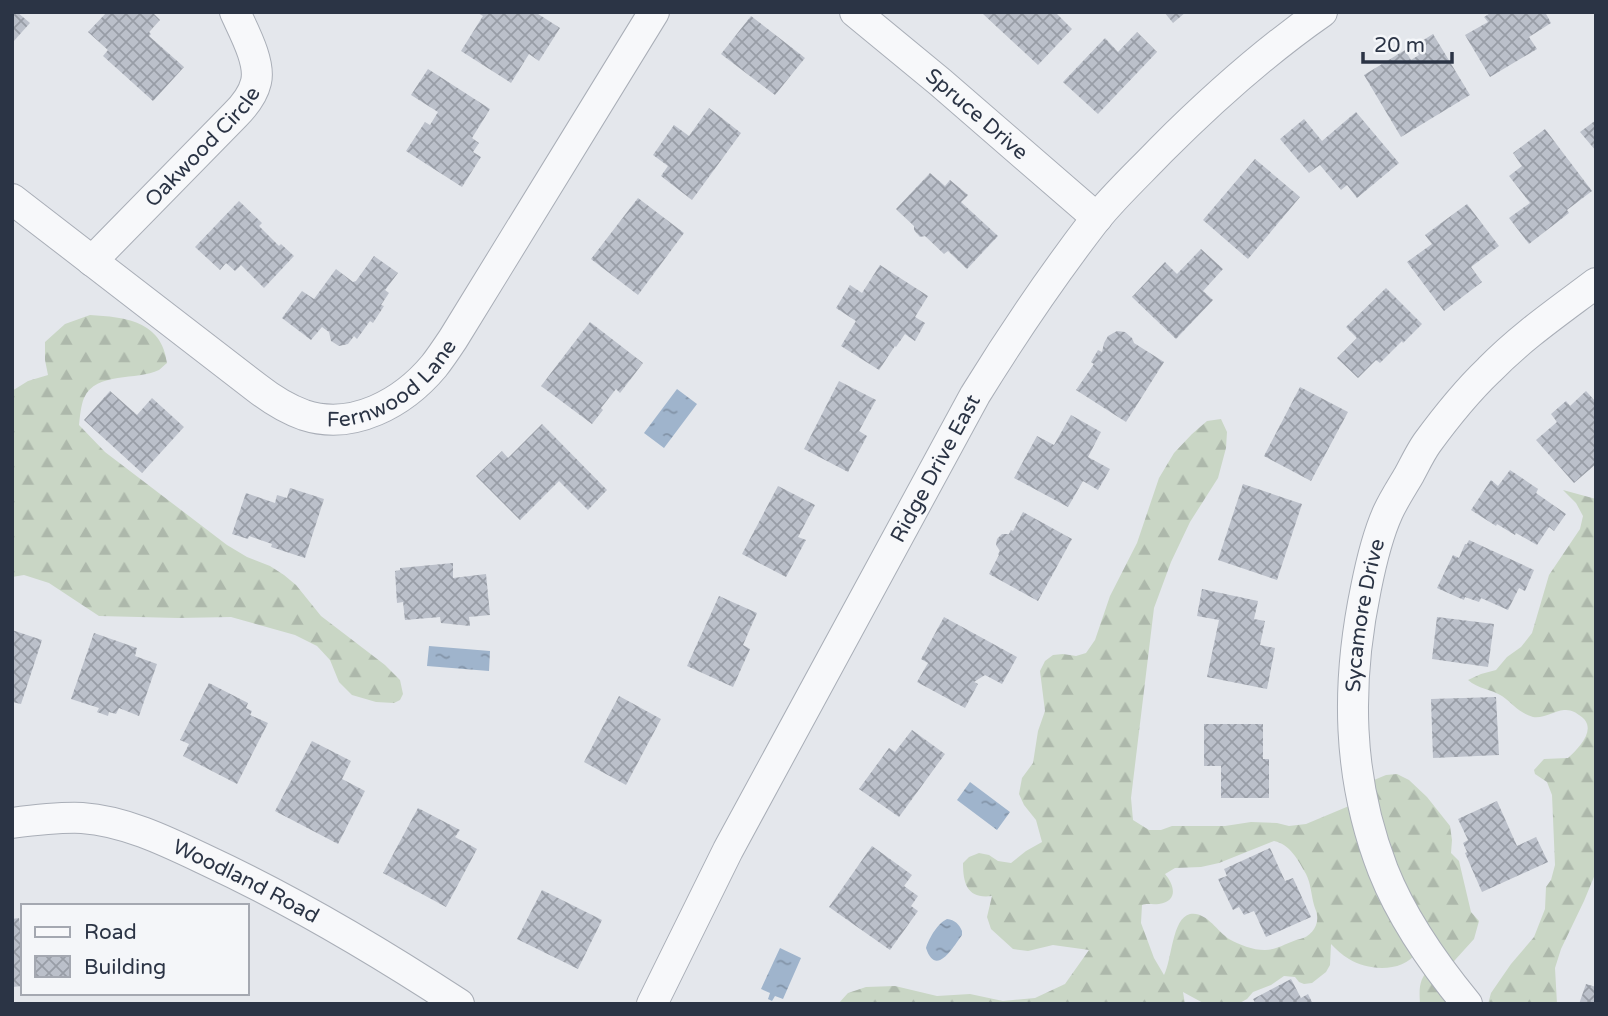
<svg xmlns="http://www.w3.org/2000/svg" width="1608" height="1016" font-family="'Varela Round',sans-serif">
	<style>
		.forest { fill: url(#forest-firs); fill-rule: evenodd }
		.water { fill: url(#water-ripples) }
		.building { fill: url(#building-cross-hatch) }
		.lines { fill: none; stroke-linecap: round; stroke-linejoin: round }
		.street-casing { stroke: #a9aeb7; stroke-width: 32 }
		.street { stroke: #f7f8fa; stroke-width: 30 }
		.labels { text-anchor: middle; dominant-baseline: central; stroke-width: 6; stroke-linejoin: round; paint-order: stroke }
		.street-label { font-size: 21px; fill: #2b3445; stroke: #f4f6f9 }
	</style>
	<defs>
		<pattern id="forest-firs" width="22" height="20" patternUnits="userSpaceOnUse" patternTransform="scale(1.75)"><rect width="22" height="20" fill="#c9d6c5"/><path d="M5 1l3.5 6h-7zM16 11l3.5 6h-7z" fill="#adb8ab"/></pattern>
		<pattern id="water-ripples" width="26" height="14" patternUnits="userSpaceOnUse" patternTransform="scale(1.75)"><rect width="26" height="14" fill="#9fb4cc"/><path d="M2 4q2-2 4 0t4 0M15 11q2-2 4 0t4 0" fill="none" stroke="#8293a7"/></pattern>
		<pattern id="building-cross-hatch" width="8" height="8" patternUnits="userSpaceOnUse" patternTransform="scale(1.75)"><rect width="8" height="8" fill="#bbc0ca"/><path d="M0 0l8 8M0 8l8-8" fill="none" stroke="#989da6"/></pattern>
	</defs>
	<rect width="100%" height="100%" fill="#e4e7ec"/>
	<path class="forest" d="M90,315C125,317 162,321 167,363C164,365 162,368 159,370C137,381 96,371 84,398C81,405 80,416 79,425L105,452L227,545L247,557L270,566L284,575L296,585L321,616L385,665L400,680L403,694L400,700L394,703L376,702L352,695L339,682L330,660L317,646L295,635L231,617L178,618L99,616L49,583L24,575L12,577V391L28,381L48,375L45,360V342L65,324Z
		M1221,419L1227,432L1226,448L1218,478L1190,522L1171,562L1154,608L1131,798L1133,820L1149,830H1161L1172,826H1225L1251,822L1277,823L1289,826L1306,824L1349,806L1355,798L1374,780L1386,775L1397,774L1409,780L1427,797L1450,826L1452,840L1451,853L1459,861L1471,912L1479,921L1474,939L1455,960L1440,979L1452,1004H1420C1419,986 1419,980 1431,966L1417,952C1403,973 1368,971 1349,959C1342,955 1336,949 1331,944L1330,965L1326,972L1312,983L1304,984L1299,982L1295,977L1284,976L1271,985L1253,992L1247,999L1238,1004H1205L1183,992L1185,1004H838L848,993L866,987L895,986L937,996L970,994L1003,1001L1035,998L1065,984L1089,950L1053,945L1028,951L1013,949L991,929L987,917L992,896C968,899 963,885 963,863L969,857L979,853L989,855L998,861L1011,863L1026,851L1042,842L1036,820L1024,805L1019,794L1022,778L1033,763L1038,731L1045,711L1040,671L1045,661L1053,655L1063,654L1076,656L1086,653L1095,640L1110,596L1137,543L1159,478L1174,453L1192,434L1207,421ZM1274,841C1290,844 1298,860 1306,874C1311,884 1311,894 1314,905C1315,909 1317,912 1317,915C1319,926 1310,937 1300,939C1288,942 1277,950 1265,950C1252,950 1240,945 1229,939C1217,931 1206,911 1190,914C1172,918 1172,960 1164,975L1154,958L1141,923L1142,905C1148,903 1152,905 1159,904C1178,901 1175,886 1165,874L1175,868L1201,867L1219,863Z
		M1563,490L1596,499V872L1584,901L1561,949L1555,968L1557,1004H1488L1491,993L1511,964L1534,937L1545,909L1546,887L1551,880L1555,865L1552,795L1547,782L1535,774L1534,770L1544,759L1568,758C1580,747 1599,727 1579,715C1574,711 1570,710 1564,710C1554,711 1543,719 1533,717C1519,713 1512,703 1502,696C1491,689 1478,689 1468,680L1481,674L1496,670L1507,657L1521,647L1532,633L1549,575L1580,529L1583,516L1576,503Z"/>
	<path class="water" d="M677,389L697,404L664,448L644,433Z
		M429,646L490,651L489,671L427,666Z
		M970,782L1010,812L997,830L957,800Z
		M947,919C955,920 959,924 962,931V935C953,947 936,978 926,948C929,938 938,923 947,919Z
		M780,948L801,958L783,999L775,996L772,1001L768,999L770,993L761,989Z"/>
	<path class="building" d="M12,12H17L30,23L12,43Z
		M107,12H152L160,20L149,32L151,34L149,36L184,67L153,101L103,56L108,50L88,32Z
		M476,12H535L560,28L539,61L529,54L511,83L461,51L483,16Z
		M985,12H1055L1072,29L1038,65L983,14Z
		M1164,12H1186L1173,23Z
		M1492,12H1545L1551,23L1529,37L1537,49L1490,77L1465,35L1488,22L1484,17Z
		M751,16L805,58L775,95L721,54Z
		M1137,32L1157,52L1098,114L1063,82L1105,38L1118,52Z
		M1433,34L1470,95L1401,137L1364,75L1405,50L1411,60L1419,55L1414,46Z
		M428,69L490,109L472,138L479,143L473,152L481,157L462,187L406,151L425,122L430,125L438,112L411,95Z
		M709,108L741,133L692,200L661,176L668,166L653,155L674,125L689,136Z
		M1356,112L1399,163L1357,198L1347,185L1341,190L1320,165L1309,173L1280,139L1304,119L1322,141Z
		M1596,120V151L1580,132Z
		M1545,129L1592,191L1567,210L1569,213L1529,244L1509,218L1530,203L1509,176L1522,166L1513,153Z
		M1255,159L1300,197L1248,259L1203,220Z
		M930,173L945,186L950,180L968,195L961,202L998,236L967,269L948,251L944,254L925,236L920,237L914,230V226L896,209Z
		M638,198L684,233L638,295L591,259Z
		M239,201L262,223L259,226L279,246L281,244L294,256L264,288L241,265L235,271L226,263L220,270L195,247Z
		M1467,204L1499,246L1471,267L1482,282L1444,311L1407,262L1432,244L1425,235Z
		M1201,249L1223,269L1203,291L1213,300L1176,339L1132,297L1165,262L1177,274Z
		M374,256L398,273L385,290L389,293L381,305L384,306L373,323L370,321L357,339L354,336L348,344L339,346L331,341L329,332L322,327L311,340L282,318L302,291L314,299L336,269L353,282L356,281Z
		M880,265L928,296L915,317L925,323L915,341L905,334L896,347L895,346L879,370L841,346L856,321L836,308L850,285L862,293Z
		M1386,288L1422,324L1403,343L1402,341L1380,363L1376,360L1358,378L1337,358L1357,338L1346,327Z
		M590,322L643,363L620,393L616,389L601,408L603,410L592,424L541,386Z
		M1117,331L1125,332L1132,338L1134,343L1164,362L1126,422L1076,390L1094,364L1091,362L1098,350L1102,352L1104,343L1108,336Z
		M839,381L876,400L859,431L867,436L848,472L804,449Z
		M1300,387L1348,412L1311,481L1264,456Z
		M110,391L137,415L152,398L184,427L142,473L84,420Z
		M1586,391L1596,402V464L1574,483L1536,440L1557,422L1551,414L1566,401L1570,406Z
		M1071,415L1101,432L1088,457L1110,469L1098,490L1083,481L1068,507L1014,478L1037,436L1054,445Z
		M542,424L607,490L588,510L559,481L520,520L476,476L502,451L508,458Z
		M1510,470L1538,489L1536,493L1566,514L1554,531L1549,527L1537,545L1516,533L1515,535L1497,524L1496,526L1471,510L1491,480L1498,486Z
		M1243,484L1302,504L1277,580L1218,560Z
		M778,486L815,505L798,537L806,540L786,577L742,554Z
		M290,488L324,499L305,558L271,547L272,544L249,536L248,539L232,534L246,493L275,503L277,495L287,498Z
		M1023,512L1072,539L1038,601L989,574L999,555L998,554L1000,551L996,545L997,539L1002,534H1009L1011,530L1013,531Z
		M1469,540L1534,570L1525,591L1519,588L1508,610L1481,598L1479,602L1465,597L1464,600L1437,588L1453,555L1459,558L1465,544H1467Z
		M453,563V578L486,574L490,615L469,617L470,626L441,623L440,617L405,620L403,602L397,603L395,571L400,570V568Z
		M1202,589L1258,601L1254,619L1265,621L1260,645L1275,648L1267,689L1207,677L1219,620L1197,616Z
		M719,596L757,613L743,645L750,649L733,687L687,666Z
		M944,617L1017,657L1002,684L985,675L974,682L978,684L965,708L917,682L928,663L921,659Z
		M1437,617L1494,624L1488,667L1432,659Z
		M12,630L42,640L21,704L12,702Z
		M94,633L137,648L135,656L157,664L139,716L119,708L116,714L109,712L108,716L97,712L99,708L71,699Z
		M209,683L248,703L246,708L252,711L250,715L268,723L237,784L183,756L189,744L180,740Z
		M619,696L661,719L626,785L584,762Z
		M1496,697L1499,755L1433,758L1431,699Z
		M1204,724H1263V759H1269V798H1221V766H1204Z
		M912,730L945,754L899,817L859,789L889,748L895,752Z
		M312,741L351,761L342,779L365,791L338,844L275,811Z
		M1497,801L1517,846L1536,837L1548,862L1482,892L1465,853L1467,852L1463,843L1468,840L1458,819Z
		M418,808L460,830L455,837L477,849L446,907L383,873Z
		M872,846L912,875L904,886L918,896L911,906L918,911L890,950L829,907Z
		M1270,848L1285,881L1293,878L1311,917L1266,937L1254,911L1244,915L1239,907L1233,910L1218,879L1227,876L1224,869Z
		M542,890L602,920L578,969L517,939Z
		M19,918L20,925H23V986L12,987V919Z
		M1291,979L1301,998L1308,994L1313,1004H1256L1253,999Z
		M1586,984L1596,987V1004H1579Z"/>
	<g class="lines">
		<g class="street-casing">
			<g id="street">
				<path id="s1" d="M855,12L940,82L1097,218"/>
				<path id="s2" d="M12,199L257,388C271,399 287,409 304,415C353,431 403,403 434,366C441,357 447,348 453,339L654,12"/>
				<path id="s3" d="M92,261L235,115C244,106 253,95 256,82C261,62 243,30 235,12"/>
				<path id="s4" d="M12,823C35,820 59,817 82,818C126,821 168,842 208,861C296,902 378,951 459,1004"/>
				<path id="s5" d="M652,1004L728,850L975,395C1012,335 1052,276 1095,220C1115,195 1139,173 1161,150C1211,100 1263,53 1322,12"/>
				<path id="s6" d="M1467,1004C1434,964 1402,918 1383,870C1347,777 1346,684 1366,588C1371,563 1377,536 1388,512C1394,499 1402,487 1409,475C1415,464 1420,453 1427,443C1446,417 1466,392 1489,370C1521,337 1559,311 1596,283"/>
			</g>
		</g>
		<use href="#street" class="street"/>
	</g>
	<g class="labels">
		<g class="street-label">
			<text stroke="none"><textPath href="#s1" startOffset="159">Spruce Drive</textPath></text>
			<text stroke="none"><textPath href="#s3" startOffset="159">Oakwood Circle</textPath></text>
			<text stroke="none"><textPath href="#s2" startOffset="464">Fernwood Lane</textPath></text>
			<text stroke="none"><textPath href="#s5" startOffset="606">Ridge Drive East</textPath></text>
			<text stroke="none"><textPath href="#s6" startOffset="418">Sycamore Drive</textPath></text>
			<text stroke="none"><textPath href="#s4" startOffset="247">Woodland Road</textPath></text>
		</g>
	</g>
	<rect width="1608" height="1016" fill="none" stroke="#2b3445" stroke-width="28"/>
	<rect x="21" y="904" width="228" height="91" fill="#f4f6f9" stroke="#a4a8b1" stroke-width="2"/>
	<rect x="35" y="927" width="35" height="10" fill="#f7f8fa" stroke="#a4a8b1" stroke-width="2"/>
	<text x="84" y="939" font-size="21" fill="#2b3445">Road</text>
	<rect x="35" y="956" width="35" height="21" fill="url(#building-cross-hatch)" stroke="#a4a8b1" stroke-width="2"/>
	<text x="84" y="974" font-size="21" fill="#2b3445">Building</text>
	<path d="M1363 52v10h89v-10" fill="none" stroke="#2b3445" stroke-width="3.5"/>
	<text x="1374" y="52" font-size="21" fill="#2b3445" stroke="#f4f6f9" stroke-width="5" paint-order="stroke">20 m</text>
</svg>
